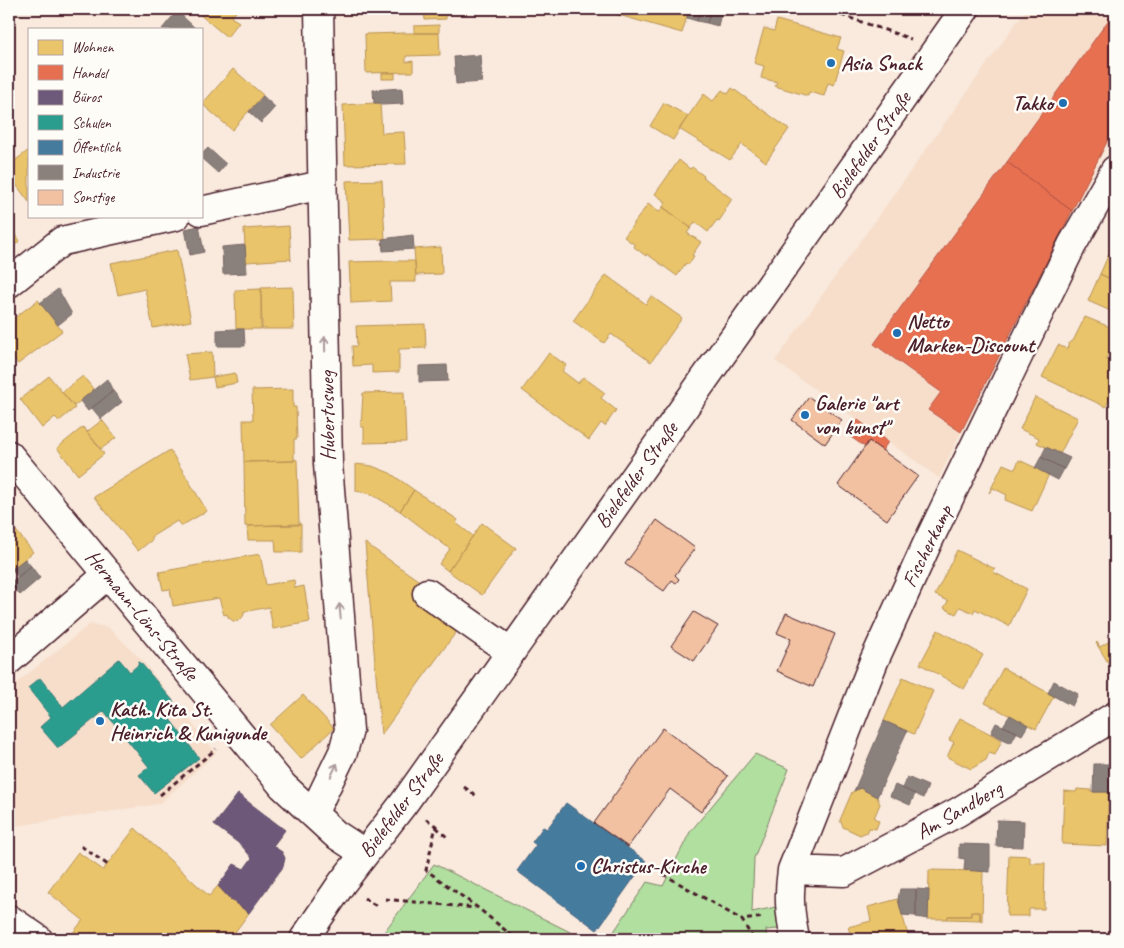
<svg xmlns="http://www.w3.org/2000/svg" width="1124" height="948" font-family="Caveat,sans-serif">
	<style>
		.built { fill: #f7decb }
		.green { fill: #b0df9f; stroke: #7d7f65 }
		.homes { fill: #e9c46a; stroke: #b99257 }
		.shops { fill: #e76f51; stroke: #b85746 }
		.offices { fill: #6d597a; stroke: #624862 }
		.schools { fill: #2a9d8f; stroke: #347771 }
		.public { fill: #457b9d; stroke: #465f7b }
		.industry { fill: #8a817c; stroke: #776464 }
		.building { fill: #f1c1a1; stroke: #4a1f2b }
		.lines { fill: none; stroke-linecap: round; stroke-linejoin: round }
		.minor-casing { stroke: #4a1f2b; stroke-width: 31 }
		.major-casing { stroke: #4a1f2b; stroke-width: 31 }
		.path { stroke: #4a1f2b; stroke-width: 3; stroke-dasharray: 5 4; stroke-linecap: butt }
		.minor { stroke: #fdfcf7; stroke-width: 28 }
		.major { stroke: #fdfcf7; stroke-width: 28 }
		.oneway { stroke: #ac999b }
		.poi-dot { fill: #1f6fb2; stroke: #fdfcf7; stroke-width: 2 }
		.labels { text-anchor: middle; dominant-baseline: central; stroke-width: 5; stroke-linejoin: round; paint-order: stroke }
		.poi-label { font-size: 21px; font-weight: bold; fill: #4a1f2b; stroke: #fdfcf7; text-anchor: start }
		.street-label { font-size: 21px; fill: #4a1f2b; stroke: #fdfcf7 }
	</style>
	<rect width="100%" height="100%" fill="#f9eadd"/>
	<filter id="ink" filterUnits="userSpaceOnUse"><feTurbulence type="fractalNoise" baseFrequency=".02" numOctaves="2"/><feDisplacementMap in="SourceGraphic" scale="10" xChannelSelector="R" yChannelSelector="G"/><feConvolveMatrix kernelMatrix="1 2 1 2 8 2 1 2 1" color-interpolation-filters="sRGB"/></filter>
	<g filter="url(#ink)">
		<path class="built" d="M1026,9H1115V129L961,432L939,478L775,361Z
			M90,624L108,627L142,660L216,753L159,804L9,827V689Z"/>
		<path class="green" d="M755,754L789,769L754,858L752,912L776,907L778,929L766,930L767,939H609L647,882L663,886L690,832Z
			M434,864L584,939H379Z"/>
		<path class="homes" d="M193,9H239L231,17L239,22L227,37Z
			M424,9H446V19L425,20Z
			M616,9H689L682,33L615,14Z
			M777,20L841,38L837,49L844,51L834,85L828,83L824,96L809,92L808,96L775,86L777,82L761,78L764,66L754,63L764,28L774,31Z
			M439,25V33H414V26Z
			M405,33H439L440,55L406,56V62L413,61V72L366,73L365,34Z
			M233,69L263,95L232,130L202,104Z
			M382,73H395V79H382Z
			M732,88L789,129L766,162L742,144L730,160L679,129L704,94L713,101L722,90L728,94Z
			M374,103H380L382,133L404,132L406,164L345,165L343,105Z
			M664,103L688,116L673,140L650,126Z
			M29,150V202L9,175V165Z
			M679,160L690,169L692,167L704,176L703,177L732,199L724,211L725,212L719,221L717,220L708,232L695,222L691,228L663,207L666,202L655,194Z
			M382,180L385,239L349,240L346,181Z
			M648,204L659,212L663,207L691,228L687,233L701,242L692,255L694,256L688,265L686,263L677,276L647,254L646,256L634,247L635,245L624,237Z
			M9,224L20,241L9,249Z
			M289,226L291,261L290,259L247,262L246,264L244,229Z
			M441,247L442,274L416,275L414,249Z
			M1112,247L1115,248V281L1100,274Z
			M177,250L191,321L153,328L145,289L118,295L111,263Z
			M389,261H415L416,282H390L391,301L351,303L349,262Z
			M1100,274L1115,281V313L1088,301Z
			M606,275L646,304L651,296L682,318L651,362L611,334L604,343L573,321Z
			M293,287L294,329H262L261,288Z
			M261,289V329H236L235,290Z
			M38,300L62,331L18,364L9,352V322Z
			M1085,317L1115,329V339L1106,359L1115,364V387L1106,407L1042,377L1058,345L1067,349L1069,343L1073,341Z
			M425,324L426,348L399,349V372L372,373V365L353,366L352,346H357L356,326Z
			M212,352L213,377L190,380L185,354Z
			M549,353L566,365L562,371L578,383L583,377L605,393L601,398L616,410L605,426L601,423L589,440L522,390Z
			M235,373L237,383L215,387L213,377Z
			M49,376L75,408L59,421L55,417L42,428L20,399Z
			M83,376L94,390L74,406L62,392Z
			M293,389V407H296L297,439H294V461L244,462L243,420H253L252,390Z
			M404,392L406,442L364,443V427H361L363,393Z
			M1035,397L1078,418L1060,454L1037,443L1039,438L1020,429Z
			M102,420L116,438L101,449L87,432Z
			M83,427L104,454L78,475L57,448Z
			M170,450L207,511L181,526L177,521L151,537L153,539L138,551L94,497Z
			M295,459L297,460L299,525L245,526L244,462L294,461Z
			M1019,460L1049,474L1032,511L1005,500L1007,495L993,488L989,493L1003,464L1015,469Z
			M356,464L372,466L390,473L414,490L400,511L371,494L356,491Z
			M414,490L458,520L456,523L473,536L448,571L439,564L450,549L400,511Z
			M10,523L33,552L9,572V524Z
			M482,523L516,548L482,595L448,571Z
			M299,524H301V552H276L275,540H248L247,526Z
			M365,543L425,585L459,628L381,735Z
			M957,550L995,569L993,572L1027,589L1009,626L975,609L973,613L960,607L956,614L944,608L948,601L935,595Z
			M260,554L266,585L294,580L295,588L304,586L310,622L273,629L269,607L243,612L244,615L240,620L233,621L228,617L227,614L224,615L219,598L173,606L170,589L163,590L159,572Z
			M938,630L983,655L964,689L920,664Z
			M1115,638V674L1096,643L1097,642L1100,647Z
			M1003,668L1054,696L1036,729L985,703Z
			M903,677L933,691L914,734L884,721Z
			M303,695L334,728L301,759L270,725Z
			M960,718L1002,740L995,755L989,753L986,760L971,769L947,757L954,742L949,740Z
			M860,788L877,797L880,804L874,818L879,821L876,829L869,828L867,832L860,835L843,827L840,820L852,792Z
			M1077,789L1091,790V792H1109L1107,846L1062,844L1064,791L1076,792Z
			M135,828L209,896L218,886L231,900L249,913L230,939H68L83,920L48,892L78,852L103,870Z
			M1009,855L1030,856V863H1045L1044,909H1029V916H1007Z
			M929,870L983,871L982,921L980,920V912H971V916H948L947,919H928Z
			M898,899L909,939H852L848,927L871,921L868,907Z
			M971,912H980V920L947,919L948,916H971Z"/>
		<path class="shops" d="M1115,11V126L1072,211L1007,162Z
			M1007,162L1072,211L961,432L928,410L941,392L874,344Z
			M858,420L888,442L882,451L869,441L865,447L848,435Z"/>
		<path class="offices" d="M238,794L285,830L273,846L282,852L285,858L283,867L249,913L231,900L218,886L234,864L244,869L252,858L241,845L214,825Z"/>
		<path class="schools" d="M119,659L130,672L139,664L138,663L140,662L174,702L163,710L199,758L154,793L139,775L149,767L104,711L58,748L40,727L51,717L28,688L40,678L63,707Z"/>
		<path class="public" d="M566,803L646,861L597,930L517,871L536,845L532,842L538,834L543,827L547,829Z"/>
		<path class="industry" d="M689,9H700L697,21L687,18Z
			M700,9H711L707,23L697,21Z
			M711,9H722L718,26L707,23Z
			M839,9H860L858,15Z
			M177,11L196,29H162Z
			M480,55L482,82L456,84L454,57Z
			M402,88L403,104L381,105L380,103H374L373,90Z
			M263,96L275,107L261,123L249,112Z
			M208,148L226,164L218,173L201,158V155Z
			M199,226L204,252L190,255L185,229Z
			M413,235L414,249L383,251L382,239Z
			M245,245L247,273L223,274L222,247Z
			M58,289L72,314L58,325L40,303Z
			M236,329H244L245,346H217V330Z
			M447,365L448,381L419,382V366Z
			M107,379L113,391L88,411L80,401Z
			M113,391L122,402L101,419L92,408Z
			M1046,447L1070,458L1064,469L1041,457Z
			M1041,457L1064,469L1058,480L1035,468Z
			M25,559L31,566L18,577L12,569Z
			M31,566L40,578L20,595L10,583Z
			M1054,681L1078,694L1072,706L1048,693Z
			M1010,715L1028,725L1022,735L1003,726Z
			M884,721L907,731L877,797L860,788L854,791Z
			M996,723L1017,732L1011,743L991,733Z
			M1094,764H1115V801H1109V792H1093Z
			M907,777L928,786L923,798L902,788Z
			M895,785L915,794L910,805L890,796Z
			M997,820L1024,821L1023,847L996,846Z
			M959,844L990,845V872L964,870L965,859L959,858Z
			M900,889H916V916L902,915L898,899Z
			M916,889L929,890L928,919L916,917Z"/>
		<path class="building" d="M809,397L842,420L825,444L792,420Z
			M869,441L918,476L887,520L838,485Z
			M657,520L695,548L675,575L679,579L676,583L672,580L664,591L625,564Z
			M694,612L718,626L694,661L671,646Z
			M786,613L835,634L813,687L777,671L791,639L777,633Z
			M663,728L728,776L701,812L670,789L628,847L594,823Z"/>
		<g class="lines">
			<g class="minor-casing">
				<path id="minor" d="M201,211L322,185
					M9,283L62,241L176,216
					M9,455L283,786L335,834L364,853
					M427,593L511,652
					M9,660L108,574
					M313,814L343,752L349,730L328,464L319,9
					M792,870L844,872L958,812L1115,716
					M9,919L38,939
					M795,939C790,913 788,897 792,870L874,661L927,544L1072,245L1115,170"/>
			</g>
			<g class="major-casing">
				<path id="major" d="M304,939L342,883L404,803L754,309L965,9"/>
			</g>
			<path class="path" d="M824,9L911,39
				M464,787L478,797
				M160,795L216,749
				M426,819L436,826L426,870L478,908L516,939
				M436,827L449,839
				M81,846L108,865
				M663,874L742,920
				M364,898L378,907
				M385,899L475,908
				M753,939L742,920L764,917"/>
			<use href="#minor" class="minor"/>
			<use href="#major" class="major"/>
		</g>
		<defs><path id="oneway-shaft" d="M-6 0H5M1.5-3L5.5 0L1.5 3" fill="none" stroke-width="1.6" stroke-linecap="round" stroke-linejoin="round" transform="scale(1.25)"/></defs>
		<g class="oneway">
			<use href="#oneway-shaft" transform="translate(325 344) rotate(-91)"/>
			<use href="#oneway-shaft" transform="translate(340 611) rotate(-95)"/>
			<use href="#oneway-shaft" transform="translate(334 770) rotate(-64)"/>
		</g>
	</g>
	<g class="poi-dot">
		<circle cx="831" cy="63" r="5"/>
		<circle cx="1063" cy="103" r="5"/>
		<circle cx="897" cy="333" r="5"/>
		<circle cx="805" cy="415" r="5"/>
		<circle cx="100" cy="721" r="5"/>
		<circle cx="581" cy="866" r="5"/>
	</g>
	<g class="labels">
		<g class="poi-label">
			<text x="841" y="63">Asia Snack</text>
			<text x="1053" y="103" text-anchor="end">Takko</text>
			<text x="907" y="321">Netto<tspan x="907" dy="24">Marken-Discount</tspan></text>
			<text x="815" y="403">Galerie "art<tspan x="815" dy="24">von kunst"</tspan></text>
			<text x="110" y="709">Kath. Kita St.<tspan x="110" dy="24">Heinrich &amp; Kunigunde</tspan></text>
			<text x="591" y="866">Christus-Kirche</text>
		</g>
		<g class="street-label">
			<text transform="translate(870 145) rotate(-55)">Bielefelder Straße</text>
			<text transform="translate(327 416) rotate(-91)">Hubertusweg</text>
			<text transform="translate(636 475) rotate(-54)">Bielefelder Straße</text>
			<text transform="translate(927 546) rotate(-64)">Fischerkamp</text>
			<text transform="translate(142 615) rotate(50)">Hermann-Löns-Straße</text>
			<text transform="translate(401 805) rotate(-53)">Bielefelder Straße</text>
			<text transform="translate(959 810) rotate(-30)">Am Sandberg</text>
		</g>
	</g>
	<rect width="1124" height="948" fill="none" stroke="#fdfcf7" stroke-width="30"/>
	<rect x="15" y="15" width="1094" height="918" fill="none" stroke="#4a1f2b" stroke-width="2" filter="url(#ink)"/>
	<rect x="28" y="28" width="175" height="190" fill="#fdfcf7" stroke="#b5a4a5"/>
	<rect x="38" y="40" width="25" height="15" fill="#e9c46a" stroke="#b5a4a5"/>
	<text x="72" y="52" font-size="15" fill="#4a1f2b">Wohnen</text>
	<rect x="38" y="65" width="25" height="15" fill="#e76f51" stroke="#b5a4a5"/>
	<text x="72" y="78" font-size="15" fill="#4a1f2b">Handel</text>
	<rect x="38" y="90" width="25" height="15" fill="#6d597a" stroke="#b5a4a5"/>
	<text x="72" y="102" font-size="15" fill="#4a1f2b">Büros</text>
	<rect x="38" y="115" width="25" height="15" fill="#2a9d8f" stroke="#b5a4a5"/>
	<text x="72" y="128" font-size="15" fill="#4a1f2b">Schulen</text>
	<rect x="38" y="140" width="25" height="15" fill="#457b9d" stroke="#b5a4a5"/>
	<text x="72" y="152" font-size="15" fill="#4a1f2b">Öffentlich</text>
	<rect x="38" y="165" width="25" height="15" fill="#8a817c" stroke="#b5a4a5"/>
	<text x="72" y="178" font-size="15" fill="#4a1f2b">Industrie</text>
	<rect x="38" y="190" width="25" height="15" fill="#f1c1a1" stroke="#b5a4a5"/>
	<text x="72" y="202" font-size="15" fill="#4a1f2b">Sonstige</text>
</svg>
